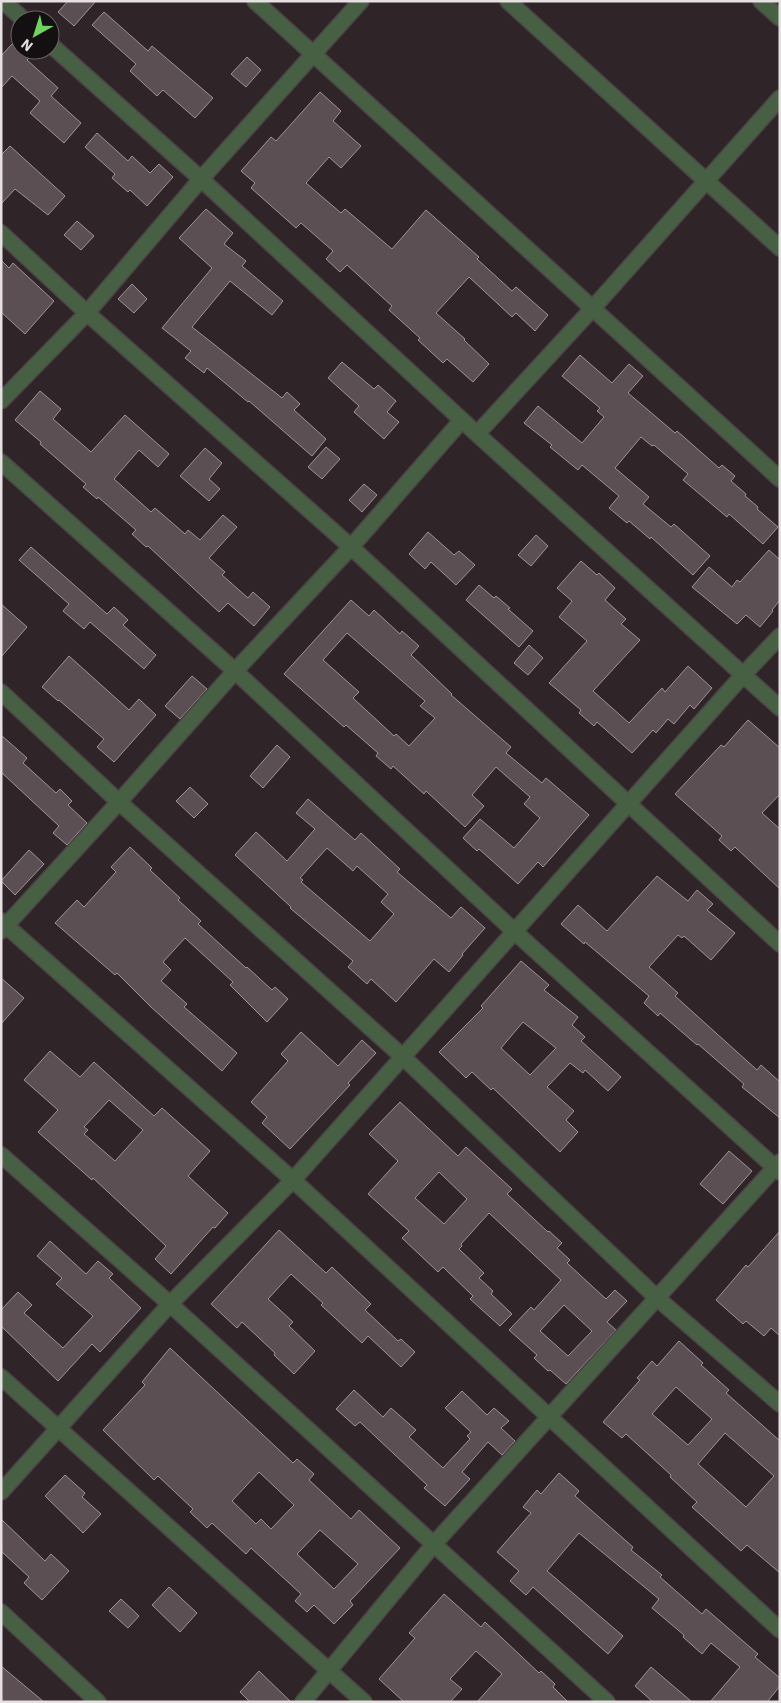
<svg xmlns="http://www.w3.org/2000/svg" width="781" height="1703" font-family="'IBM Plex Sans',sans-serif">
	<style>
		.building { fill: #5b4f53; stroke: #a09397; fill-rule: evenodd }
		.lines { fill: none; stroke-linecap: round; stroke-linejoin: round }
		.minor-casing { stroke: #4c4346; stroke-width: 18 }
		.minor { stroke: #476043; stroke-width: 15 }
	</style>
	<rect width="100%" height="100%" fill="#2f2528"/>
	<path class="building" d="M68,1H96L74,26L58,12Z
		M104,12L148,51L152,46L213,98L195,118L163,90L157,96L130,71L136,64L92,25Z
		M12,44L29,58L27,60L58,88L51,96L81,123L64,143L30,113L40,101L12,76L1,88V56Z
		M247,57L261,70L246,87L231,74Z
		M320,92L341,111L333,121L361,146L341,168L329,157L306,183L341,213L345,209L392,249L426,210L479,257L477,259L512,291L516,287L548,315L535,331L516,313L512,317L469,277L436,313L465,339L464,340L489,364L473,382L447,359L443,363L418,340L420,338L389,310L392,306L347,265L340,272L326,259L333,251L301,223L296,228L251,188L255,183L241,171L271,137L276,141Z
		M97,133L128,161L132,156L150,173L159,164L173,177L147,206L130,190L128,192L112,178L115,174L85,147Z
		M10,146L65,196L48,215L15,189L1,204V155Z
		M206,209L233,233L224,244L246,261L242,266L283,301L272,315L230,281L192,327L282,398L287,392L300,404L294,410L326,439L312,456L249,401L248,402L207,368L204,373L185,358L191,351L162,328L212,268L179,238Z
		M77,221L94,236L81,250L64,235Z
		M1,260L9,268L13,263L54,301L25,334L1,312Z
		M132,284L147,299L134,313L118,299Z
		M580,355L612,383L629,364L643,376L628,393L675,433L677,431L719,468L722,465L735,476L731,481L746,494L745,496L758,507L757,509L778,527L763,544L729,514L727,517L683,480L688,474L654,445L652,446L641,437L615,468L649,497L643,504L671,527L674,524L710,556L693,575L651,537L650,539L629,521L627,523L609,508L619,496L582,465L578,470L550,447L552,445L524,423L538,406L582,443L604,417L597,411L600,408L562,376Z
		M342,362L374,389L378,385L396,401L387,412L399,422L384,439L354,412L359,406L328,378Z
		M40,391L61,409L53,419L91,452L125,415L169,454L158,467L139,450L114,479L151,512L155,508L185,534L188,530L200,540L223,515L237,527L209,558L225,572L222,575L248,598L253,592L270,607L254,626L228,603L219,612L148,546L146,547L132,534L136,530L98,497L97,499L83,487L86,484L40,444L41,442L15,420Z
		M326,447L340,459L322,479L308,467Z
		M205,448L222,463L209,479L220,489L209,501L180,476Z
		M364,484L377,495L362,512L349,500Z
		M428,532L454,555L459,551L475,565L456,585L431,562L425,569L409,554Z
		M536,535L548,546L531,566L518,555Z
		M31,547L107,614L114,607L128,620L123,625L156,655L144,669L90,622L84,629L63,611L69,604L19,560Z
		M769,550L780,560V600L772,610L773,611L760,627L746,615L737,624L692,587L709,567L732,587L737,580L740,582Z
		M581,561L597,575L599,573L615,588L605,600L626,619L621,624L640,640L593,691L629,723L662,688L665,692L688,666L712,688L694,709L690,705L674,724L668,719L656,733L653,730L632,753L597,722L594,726L579,713L581,710L549,683L587,641L559,617L572,601L557,588Z
		M479,585L494,598L496,596L510,608L508,609L533,631L519,647L466,600Z
		M351,600L369,616L374,610L400,634L402,631L419,646L411,655L452,694L451,695L511,747L506,753L542,783L546,778L589,815L543,867L538,862L518,884L479,849L477,851L463,838L480,819L514,848L540,818L524,804L530,797L496,767L472,795L484,806L465,827L426,791L424,794L393,766L391,769L376,756L378,753L346,725L344,727L284,674ZM347,633L425,701L420,706L435,718L409,746L396,734L394,736L353,698L359,692L323,660Z
		M1,604L27,627L1,657Z
		M529,645L543,658L528,675L514,663Z
		M69,656L129,710L139,699L156,715L114,762L97,747L104,739L59,700L58,701L42,687Z
		M192,676L207,689L180,719L165,706Z
		M748,720L780,748V794L762,813L780,829V889L735,847L731,851L719,840L722,836L675,794L721,745L724,747Z
		M1,735L27,758L23,763L56,793L60,789L72,801L68,805L87,823L67,845L53,833L59,826L1,772Z
		M277,745L290,757L263,788L250,776Z
		M190,787L208,804L194,818L176,801Z
		M308,799L355,840L361,833L400,869L397,872L451,918L461,907L485,928L462,954L463,955L449,972L434,959L396,1002L371,979L367,984L348,967L353,961L290,908L291,907L235,855L256,832L287,861L315,829L296,813ZM327,848L353,871L357,866L388,894L381,902L394,914L370,941L301,882L303,880L300,878Z
		M130,847L152,868L150,870L180,898L178,900L201,921L198,924L246,968L247,967L272,990L275,987L288,999L267,1022L230,985L233,982L185,938L163,962L171,970L161,981L187,1004L184,1007L237,1053L222,1071L151,1007L117,973L115,975L55,923L77,900L84,907L116,872L111,867Z
		M29,850L44,864L15,895L1,881Z
		M657,876L688,901L697,890L713,904L707,910L735,933L711,960L684,936L682,938L678,935L649,967L678,993L675,996L757,1070L761,1065L780,1082V1118L742,1087L744,1084L698,1044L697,1045L660,1013L658,1016L644,1003L649,996L585,942L584,944L561,924L578,905L607,931Z
		M521,961L549,985L544,990L578,1017L572,1025L585,1037L581,1041L621,1077L608,1091L585,1070L583,1073L570,1063L547,1087L574,1111L566,1120L578,1132L560,1152L493,1088L491,1090L472,1072L466,1078L439,1052L483,1008L481,1006ZM523,1022L556,1048L530,1075L501,1048Z
		M1,978L24,998L1,1024Z
		M301,1032L338,1066L362,1040L376,1053L348,1083L350,1085L290,1149L262,1123L267,1117L251,1102L288,1061L281,1054Z
		M50,1051L80,1077L94,1062L154,1116L162,1108L210,1151L188,1176L228,1213L215,1228L213,1227L171,1274L155,1259L166,1246L93,1178L92,1180L38,1132L58,1110L24,1080ZM109,1100L143,1130L115,1161L84,1134L88,1130L84,1127Z
		M400,1102L458,1156L466,1147L512,1189L507,1194L548,1232L549,1231L562,1243L557,1248L570,1260L567,1263L606,1299L615,1290L627,1301L607,1322L616,1330L566,1384L550,1370L548,1371L534,1358L537,1355L509,1330L531,1307L534,1310L561,1280L489,1213L461,1244L462,1246L459,1249L484,1273L479,1278L493,1291L491,1294L512,1314L500,1326L470,1299L473,1296L443,1267L438,1272L402,1238L409,1231L368,1194L398,1161L369,1134ZM439,1172L467,1199L444,1224L415,1198ZM564,1305L592,1331L568,1356L540,1331Z
		M729,1151L752,1171L723,1204L700,1184Z
		M279,1230L326,1273L332,1267L371,1304L365,1310L398,1341L401,1339L415,1352L401,1367L368,1336L362,1343L321,1305L323,1303L291,1274L268,1299L293,1322L289,1326L315,1351L294,1374L274,1355L275,1353L242,1322L237,1328L211,1304Z
		M780,1231V1336L771,1328L764,1336L746,1321L743,1324L716,1300L746,1265L748,1267Z
		M50,1241L86,1274L98,1261L113,1274L109,1278L141,1308L100,1352L92,1344L58,1381L1,1326V1310L18,1292L32,1305L24,1313L63,1348L93,1316L56,1284L62,1278L37,1256Z
		M679,1341L703,1363L701,1365L729,1390L726,1393L780,1441V1573L747,1545L741,1551L692,1507L697,1502L670,1477L671,1475L626,1434L622,1438L603,1422L640,1380L637,1378L652,1361L657,1366ZM676,1387L712,1419L688,1445L652,1414ZM725,1433L774,1476L746,1507L698,1464Z
		M170,1348L293,1463L297,1459L314,1474L309,1480L351,1519L359,1510L400,1548L350,1601L353,1605L334,1624L314,1605L307,1612L295,1601L301,1594L251,1548L246,1554L212,1523L207,1528L190,1512L193,1509L158,1476L154,1480L103,1430L145,1385L142,1382ZM259,1472L294,1505L271,1529L261,1519L256,1524L232,1501ZM320,1530L358,1564L334,1589L297,1554Z
		M354,1390L383,1417L391,1408L416,1430L409,1437L443,1468L470,1439L467,1436L471,1432L445,1408L462,1391L487,1415L494,1408L509,1421L501,1428L515,1441L502,1455L488,1442L462,1472L470,1479L445,1506L424,1488L427,1485L360,1422L355,1426L336,1409Z
		M559,1473L579,1491L575,1496L633,1547L631,1550L662,1575L660,1577L702,1614L706,1609L758,1654L755,1657L780,1678V1686L767,1702H710L740,1667L711,1643L702,1654L683,1637L684,1635L652,1608L659,1599L579,1533L547,1571L623,1636L608,1654L533,1587L526,1595L510,1581L519,1571L497,1552L531,1513L523,1507L537,1490L541,1494Z
		M65,1475L85,1493L82,1497L101,1514L83,1533L45,1496Z
		M1,1519L45,1561L51,1554L69,1571L42,1600L24,1583L29,1577L1,1551Z
		M169,1587L197,1613L180,1632L152,1605Z
		M444,1594L481,1627L485,1622L539,1673L541,1671L555,1684L553,1687L568,1702H477L502,1674L476,1651L450,1679L462,1689L450,1702H404L379,1679L415,1638L409,1633Z
		M121,1599L139,1616L128,1628L109,1611Z
		M1,1666L44,1702H1Z
		M651,1667L692,1702H653L635,1686Z
		M259,1671L291,1702H250L240,1692Z"/>
	<g class="lines">
		<g class="minor-casing">
			<path id="minor" d="M3,1L24,20
				M255,1L780,479
				M508,1L780,248
				M761,1L780,18
				M50,44L201,179L477,434L780,708
				M1,233L87,313L351,547L780,944
				M1,401L87,313L201,179L361,1
				M477,434L593,308L780,98
				M1,462L235,671L515,932L780,1172
				M1,692L119,802L403,1057L657,1298L780,1404
				M1,921L293,1180L780,1630
				M1,931L119,802L235,671L351,547L462,420
				M1,1155L170,1304L607,1702
				M1,1377L364,1702
				M1,1492L170,1304L293,1180L744,674L780,636
				M1,1612L98,1702
				M303,1702L434,1544L780,1162"/>
		</g>
		<use href="#minor" class="minor"/>
	</g>
	<rect width="781" height="1703" fill="none" stroke="#e7e0e2" stroke-width="5"/>
	<g transform="translate(35 35) rotate(219)"><circle r="24" fill="#141011" stroke="#686365"/>
	<path d="M0-4L9 19L0 12L-9 19Z" fill="#6ed361"/>
	<text y="-8" font-size="14" font-weight="bold" text-anchor="middle" fill="#e7e0e2">N</text>
	</g>
</svg>
